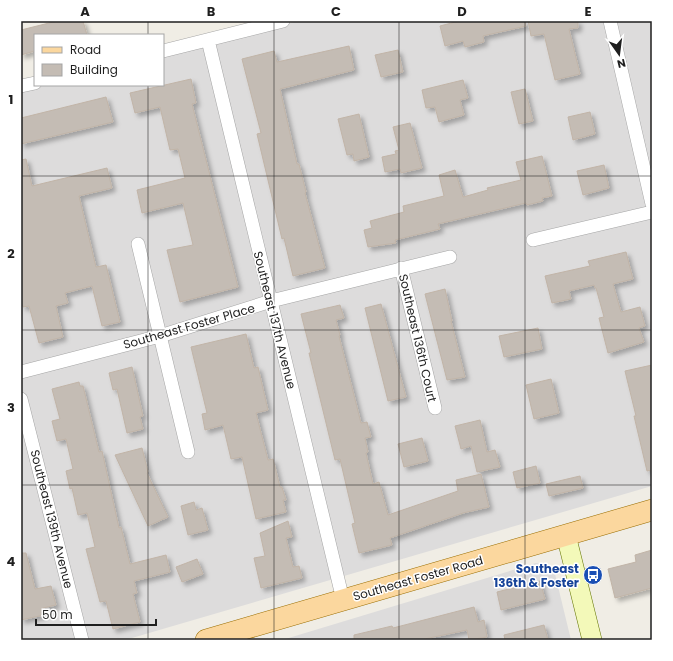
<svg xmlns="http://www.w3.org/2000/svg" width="673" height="661" font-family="Poppins,sans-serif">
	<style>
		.residential { fill: #dddcdc }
		.building { fill: #c4bcb4; stroke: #c1b4a7; filter: url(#shadow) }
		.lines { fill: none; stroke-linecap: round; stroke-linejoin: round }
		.street-casing { stroke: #a6a6a6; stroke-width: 14 }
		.secondary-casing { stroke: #657605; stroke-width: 20 }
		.primary-casing { stroke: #996d01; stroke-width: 22 }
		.street { stroke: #fff; stroke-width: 13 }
		.secondary { stroke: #f3f9b9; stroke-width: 19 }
		.primary { stroke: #fbd79e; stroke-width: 21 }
		.grid { fill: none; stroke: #1f1f1f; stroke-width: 1; stroke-opacity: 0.55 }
		.labels { text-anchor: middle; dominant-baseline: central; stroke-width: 3; stroke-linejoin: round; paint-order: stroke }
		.street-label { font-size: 12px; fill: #1f1f1f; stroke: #fff }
		.transit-label { font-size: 12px; font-weight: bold; fill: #164399; stroke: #fff; text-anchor: end }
		.neatline { fill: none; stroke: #1f1f1f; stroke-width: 1.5 }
		.grid-label { font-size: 13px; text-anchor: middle; font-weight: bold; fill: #1f1f1f }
	</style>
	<defs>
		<filter id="shadow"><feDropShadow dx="3.5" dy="3.5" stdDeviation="2" flood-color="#0004"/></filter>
	</defs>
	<rect width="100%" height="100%" fill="#f0ede5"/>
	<path class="residential" d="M299,21H652V486L125,640H21V85H163V52Z
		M536,563L547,565L555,574L571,640H282Z"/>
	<path class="building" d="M57,21H83L87,35H35V51L21,55V30Z
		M459,21H525L526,26L483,36L484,42L465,47L463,41L445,46L440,26Z
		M528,21H578V28L569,29L580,74L555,80L544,34L531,36Z
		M349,46L354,70L280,89L297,164H299L306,192L305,193L325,268L293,276L284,238L282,239L257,134L261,133L242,59L274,51L277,62Z
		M398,50L403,72L381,77L375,55Z
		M191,79L196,103L192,104L238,287L180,302L167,250L193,245L183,203L142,213L137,190L185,178L178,149L170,150L160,107L135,113L130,93Z
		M463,80L468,98L460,100L464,115L439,122L435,107L426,108L422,90Z
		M525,89L533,121L519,124L511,92Z
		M106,97L113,122L21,144V118Z
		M590,112L595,134L573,140L568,117Z
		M359,114L369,157L354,161L353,154L347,155L338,119Z
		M410,123L422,168L401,173L400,169L385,172L382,157L396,154L395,151L399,150L393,127Z
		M542,156L552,196L542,198L543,201L527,205L526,203L438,224L440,229L395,240L396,243L368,247L364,230L372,228L370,221L404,212L403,206L444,196L439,175L455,170L463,197L488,190L487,188L521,180L516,162Z
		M26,159L32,186L107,168L112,188L79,196L96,267L106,265L120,322L102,326L92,286L65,293L68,303L56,306L63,337L39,343L29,306L23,307L21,299V160Z
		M604,165L609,188L583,195L577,171Z
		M626,252L633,279L613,284L621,312L640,307L645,326L639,328L644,342L608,353L599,318L604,317L596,288H595L594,285L569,291L571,299L552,303L545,276L590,266L588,261Z
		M445,289L452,321H451L465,377L447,380L425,294Z
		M381,304L406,397L388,401L365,308Z
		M340,305L344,318L336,320L340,335L339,336L361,423L367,422L371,437L365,438L368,452L366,453L373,484L379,482L388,515L458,491L456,480L481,474L489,507L463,513L390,538L392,545L359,553L352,524L355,523L340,459L335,460L309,353H311L301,314Z
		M538,328L542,349L504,357L499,336Z
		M246,334L254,368L258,367L268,410L256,413L268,460L273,459L280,487H282L286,500H283L286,512L256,519L242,457L231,459L223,425L205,430L202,414L207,413L191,347Z
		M652,365V470L647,471L634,416H636L625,371Z
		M132,367L143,416L140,417L143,429L127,433L117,389L113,390L109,373Z
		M551,379L559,413L534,419L526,385Z
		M79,382L80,386H83L99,452L102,451L119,528L121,527L130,564L166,555L170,572L134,581L137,593L133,594L140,622L113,629L106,601L100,602L86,549L95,547L87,513L78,515L72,488L70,489L66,471L73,469L66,439L57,441L52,421L60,419L52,389Z
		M480,420L487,452L495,450L500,467L477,472L471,446L461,449L455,426Z
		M422,438L428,461L404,467L398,444Z
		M142,448L148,472L147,473L168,517L148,526L115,455Z
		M536,466L540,483L517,488L513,472Z
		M580,476L583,488L549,496L546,484Z
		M194,502L196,510L202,508L208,530L188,535L181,506Z
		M288,521L292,537L286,538L293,567L299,566L302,578L261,588L254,558L265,556L260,533Z
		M652,550V588L615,598L608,569L636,562L635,555Z
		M21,553H26L35,589L51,586L56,605L43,608L44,615L21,620Z
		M197,559L203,574L182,582L176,567Z
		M540,581L545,599L501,610L497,592Z
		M474,607L478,622L484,620L487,637L469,640L467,630L420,640H354V635L392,626L393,628Z
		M544,625L548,640H505L504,635Z"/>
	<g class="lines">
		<g class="street-casing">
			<path id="street" d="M610,21L652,204
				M208,40L343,600
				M163,51L283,21
				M21,86L35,83
				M533,240L652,212
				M138,244L188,452
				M401,268L435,408
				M21,372L160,336L271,301L450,257
				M21,399L82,640"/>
		</g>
		<g class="secondary-casing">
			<path id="secondary" d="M566,535L592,640"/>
		</g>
		<g class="primary-casing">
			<path id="primary" d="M206,640L652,510"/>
		</g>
		<use href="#street" class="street"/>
		<use href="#secondary" class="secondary"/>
		<use href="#primary" class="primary"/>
	</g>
	<path class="grid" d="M148,21V35M274,21V640M399,21V640M525,21V640M148,85V640M21,176H652M21,330H652M21,485H652"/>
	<defs>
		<g id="bus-disc" transform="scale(1)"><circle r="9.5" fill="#1a4fb4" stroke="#fff"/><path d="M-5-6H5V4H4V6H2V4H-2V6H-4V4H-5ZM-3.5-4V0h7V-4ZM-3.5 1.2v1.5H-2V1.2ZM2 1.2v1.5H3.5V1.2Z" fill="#fff"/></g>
	</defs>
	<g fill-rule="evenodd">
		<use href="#bus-disc" x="593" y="575"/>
	</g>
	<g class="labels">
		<g class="street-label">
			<text transform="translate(275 320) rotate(76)">Southeast 137th Avenue</text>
			<text transform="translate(189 326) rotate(-16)">Southeast Foster Place</text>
			<text transform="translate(418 338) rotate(77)">Southeast 136th Court</text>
			<text transform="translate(52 519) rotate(76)">Southeast 139th Avenue</text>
			<text transform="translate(418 578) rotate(-16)">Southeast Foster Road</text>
		</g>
		<g class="transit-label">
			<text x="579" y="568">Southeast<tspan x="579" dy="14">136th &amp; Foster</tspan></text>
		</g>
	</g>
	<rect width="673" height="661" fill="none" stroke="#ffffff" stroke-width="44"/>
	<rect x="34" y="34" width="130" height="52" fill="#ffffff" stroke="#a5a5a5"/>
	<rect x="42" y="47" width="20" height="6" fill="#fbd79e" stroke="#a5a5a5"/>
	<text x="70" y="54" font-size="12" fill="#1f1f1f">Road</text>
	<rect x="42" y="64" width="20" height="12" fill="#c4bcb4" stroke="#a5a5a5"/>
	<text x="70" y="74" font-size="12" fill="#1f1f1f">Building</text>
	<g transform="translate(619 54) rotate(166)" stroke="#ffffff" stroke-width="3" paint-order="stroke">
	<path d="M0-3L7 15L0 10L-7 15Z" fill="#1f1f1f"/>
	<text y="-6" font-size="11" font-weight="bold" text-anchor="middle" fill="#1f1f1f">N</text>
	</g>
	<path d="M36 619v6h120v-6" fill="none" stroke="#1f1f1f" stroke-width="2"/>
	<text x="42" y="619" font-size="12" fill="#1f1f1f" stroke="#ffffff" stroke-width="3" paint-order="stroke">50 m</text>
	<rect x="22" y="22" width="629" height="617" class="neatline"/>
	<g class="grid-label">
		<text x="85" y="16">A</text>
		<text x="211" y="16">B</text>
		<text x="336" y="16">C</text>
		<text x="462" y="16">D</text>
		<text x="588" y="16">E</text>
		<text x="11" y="104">1</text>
		<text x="11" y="258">2</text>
		<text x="11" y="412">3</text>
		<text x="11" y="566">4</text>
	</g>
</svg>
